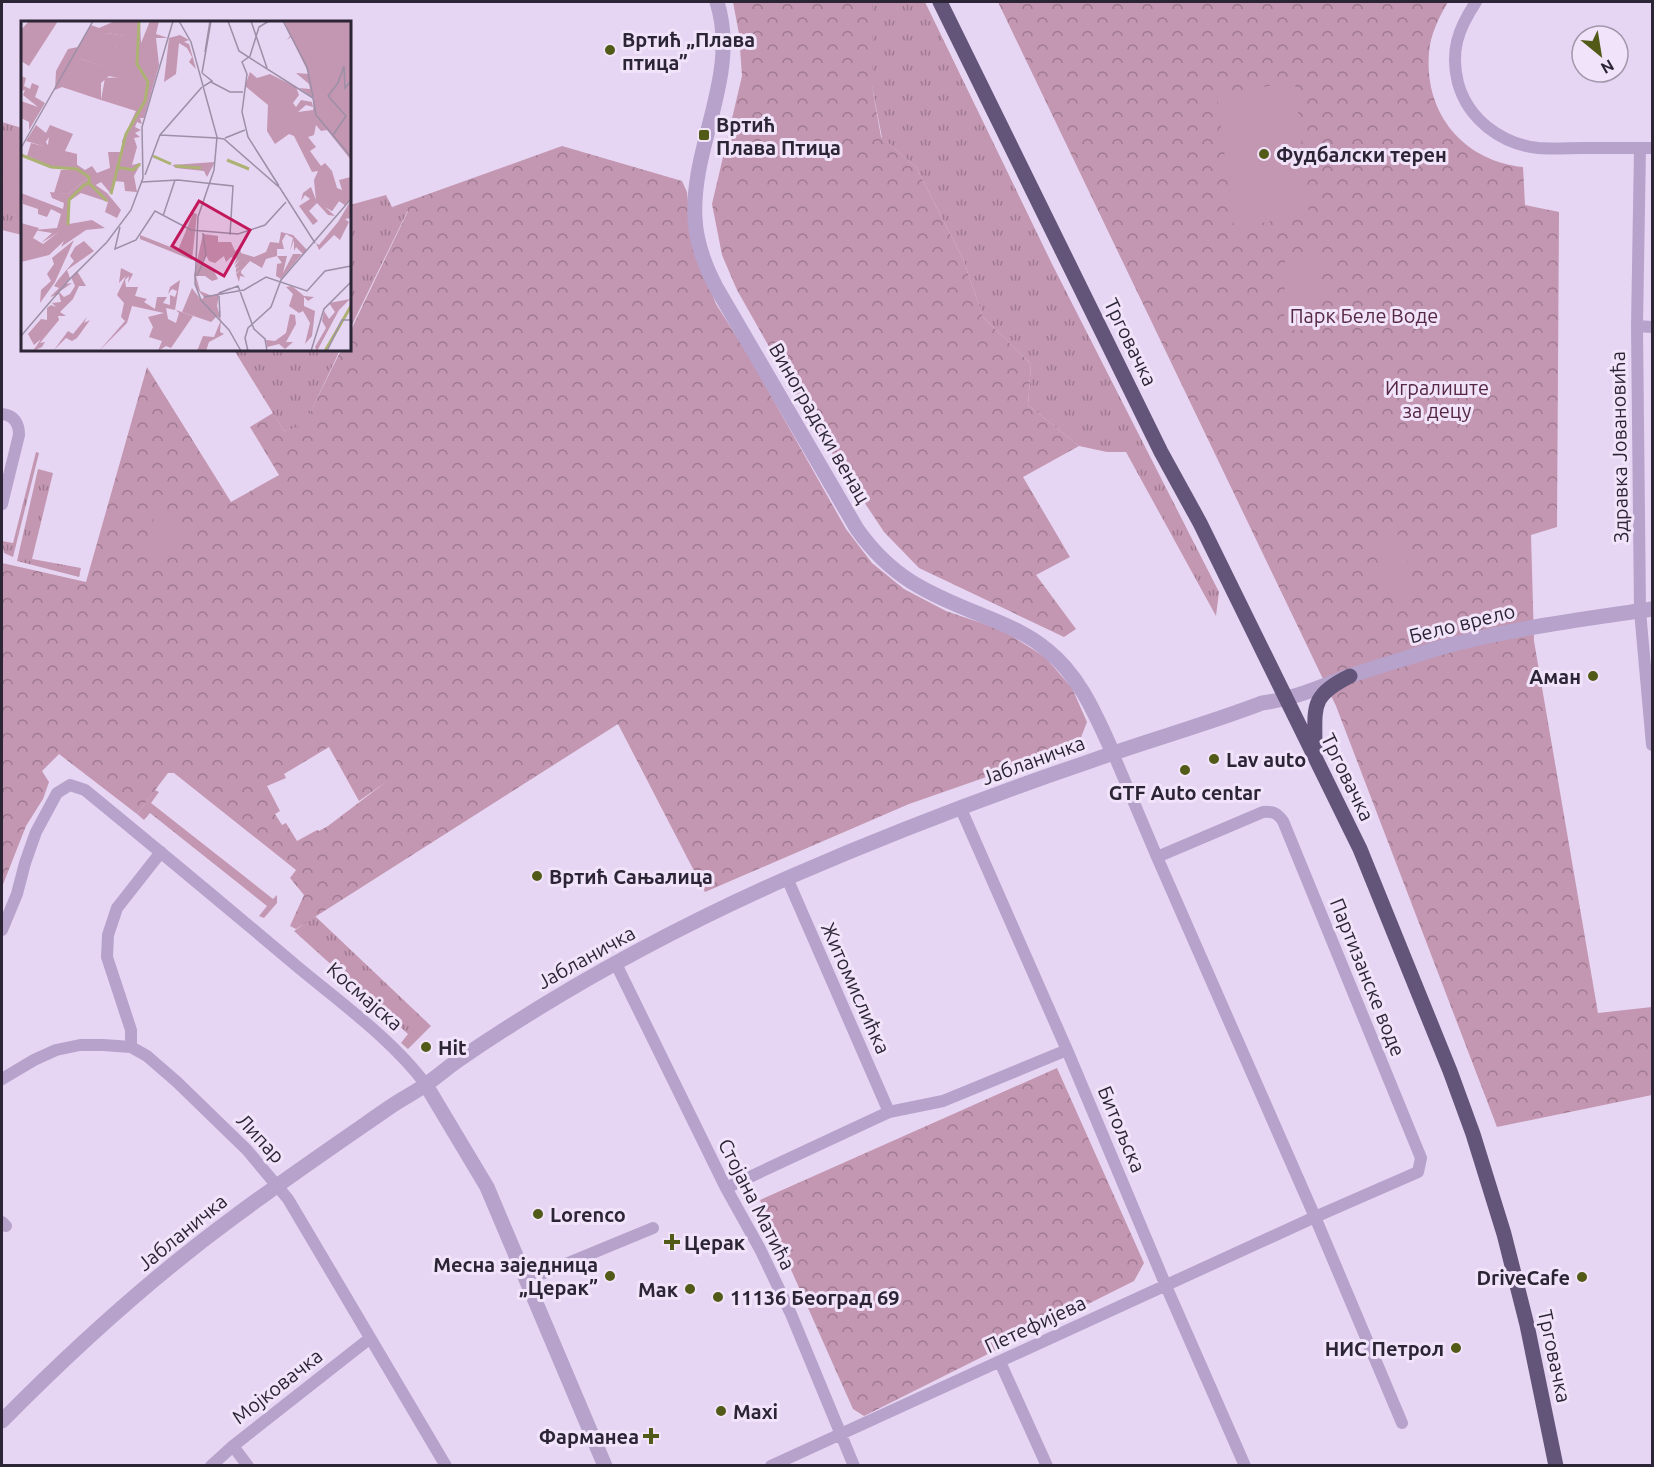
<svg xmlns="http://www.w3.org/2000/svg" width="1654" height="1467" font-family="Ubuntu,sans-serif">
	<style>
		.grass { fill: url(#grass-tufts) }
		.forest { fill: url(#forest-crowns); fill-rule: evenodd }
		.pitch { fill: #c396b1 }
		.lines { fill: none; stroke-linecap: round; stroke-linejoin: round }
		.minor { stroke: #b7a2cb; stroke-width: 12 }
		.tertiary { stroke: #b7a2cb; stroke-width: 15 }
		.primary { stroke: #635479; stroke-width: 15 }
		.poi-dot { fill: #525a17; stroke: #f1e3fa; stroke-width: 2 }
		.labels { text-anchor: middle; dominant-baseline: central; stroke-width: 6; stroke-linejoin: round; paint-order: stroke }
		.poi-label { font-size: 20px; font-weight: bold; fill: #2b2535; stroke: #f1e3fa; text-anchor: start }
		.park-label { font-size: 20px; fill: #552742; stroke: #f1e3fa }
		.street-label { font-size: 20px; fill: #2b2535; stroke: #f1e3fa }
		.inset-river { fill: none; stroke: #acb273; stroke-width: 3 }
		.inset-road { fill: none; stroke: #9c8fa7; stroke-width: 1.5 }
		.view { fill: #c2185b; fill-opacity: 0.15; stroke: #c2185b; stroke-width: 3 }
		.inset-edge { fill: none; stroke: #2b2535; stroke-width: 3 }
	</style>
	<defs>
		<pattern id="grass-tufts" width="24" height="20" patternUnits="userSpaceOnUse" patternTransform="scale(1.5)"><rect width="24" height="20" fill="#c396b1"/><path d="M3 7l-1-3M5 7V3M7 7l1-3M15 17l-1-3M17 17v-4M19 17l1-3" fill="none" stroke="#9f7a91"/></pattern>
		<pattern id="forest-crowns" width="20" height="18" patternUnits="userSpaceOnUse" patternTransform="scale(1.5)"><rect width="20" height="18" fill="#c396b1"/><path d="M2 6a3 3 0 1 1 6 0M12 15a3 3 0 1 1 6 0" fill="none" stroke="#9f7a91"/></pattern>
	</defs>
	<rect width="100%" height="100%" fill="#e7d6f3"/>
	<path class="grass" d="M872,2H925L1052,264L1219,592L1216,616L1126,452H1107L1079,446L1028,405L1031,364L983,317L963,259L916,167L882,138L872,86Z
		M2,122L22,128V235L2,230Z
		M386,195L392,207L408,210L350,329V205Z
		M234,350H340L304,426L284,431Z
		M36,452L39,453L13,557L4,553L2,541L13,543Z
		M38,469L53,473L32,559L81,568L79,577L17,561Z
		M155,790L159,792L151,803L273,899L277,895V903L264,918L259,916L267,906L150,813L144,820L137,814Z
		M315,916L431,1026L408,1049L401,1043L408,1034L294,931Z"/>
	<path class="forest" d="M733,2H872V86L881,137L916,167L963,259L983,317L1031,364L1028,405L1079,446L1023,477L1070,557L1036,575L1076,629L1064,637L919,568L884,532L814,426L737,290L722,255L712,204L742,76L739,34Z
		M998,2H1448C1439,17 1430,35 1429,53C1424,114 1464,161 1523,167L1525,205L1559,212L1557,527L1531,535L1534,641L1598,1013L1652,1007V1095L1497,1127L1336,706Z
		M562,146L682,181L687,192L692,242L716,304L747,353L846,529L872,563L904,589L946,611L1002,630L1045,657L1072,688L1087,722L1078,745L909,804L705,892L618,724L296,929L290,926L304,895L290,878L296,870L174,773H168L137,814L59,754L42,771L49,782L43,799L26,826L2,887V563L86,582L147,367L231,502L279,475L250,427L273,413L284,431L304,425L341,350H350V332L408,211L392,207ZM329,747L359,801L386,782L328,826L319,831L317,830L297,841L286,823L282,825L275,814L280,811L267,786L286,778L284,774Z
		M1057,1068L1144,1263L1134,1281L864,1416L853,1409L760,1200Z"/>
	<path class="pitch" d="M1295,82L1309,214L1234,228L1217,94Z
		M2,133L22,138V170L2,165Z
		M2,175L22,180V213L2,207Z
		M1285,258H1321L1320,330H1284Z
		M155,515L189,524L179,559L144,550Z
		M1403,534L1413,593L1384,598L1374,539Z"/>
	<g class="lines">
		<path class="minor" d="M1476,2C1458,29 1450,51 1458,83C1468,119 1501,144 1538,148C1553,149 1569,148 1584,148C1607,148 1630,148 1652,148
			M1640,148L1637,326L1640,611L1652,745
			M1637,326L1652,327
			M2,414C14,415 19,423 19,435L2,504
			M1113,753L1157,857L1315,1217L1402,1423
			M961,809L1067,1050L1166,1286L1245,1466
			M787,878L889,1112
			M2,930L17,894L25,863L36,832L57,793L70,785L85,790C157,849 228,908 299,968C340,1002 395,1042 426,1085
			M616,964L726,1188L760,1249L791,1314L854,1466
			M131,1047V1030L107,957L108,935L117,908L161,852
			M2,1079L34,1060L56,1050L80,1045H103L131,1047L147,1056L177,1082L247,1150L288,1199L446,1466
			M726,1188L889,1112L943,1101L1067,1050
			M2,1222L6,1226
			M527,1280L653,1228
			M1000,1362L1047,1466
			M233,1446L248,1466
			M211,1466L233,1446L369,1339
			M771,1466L1315,1217L1418,1172L1421,1158L1283,821C1277,813 1273,811 1263,812L1157,857"/>
		<path class="tertiary" d="M717,2C740,75 691,145 695,218C696,242 705,266 716,287L857,529C891,577 925,592 979,614C1003,624 1027,633 1047,650C1080,676 1096,716 1113,753
			M426,1085L487,1187L605,1466
			M2,1421C74,1348 151,1278 234,1217C285,1179 338,1143 390,1107C403,1098 416,1092 428,1083C438,1076 447,1068 457,1061C562,989 676,927 792,876C889,834 988,796 1088,762C1145,741 1205,725 1262,703C1294,699 1319,687 1349,676C1376,667 1404,659 1432,650C1504,629 1579,620 1652,609"/>
		<path class="primary" d="M940,2L1161,452L1200,523L1360,849L1450,1071L1473,1134L1504,1234L1527,1325L1556,1466
			M1315,747C1315,706 1310,696 1350,676"/>
	</g>
	<g class="poi-dot">
		<circle cx="610" cy="50" r="6"/>
		<rect x="698" y="129" width="12" height="12" rx="3"/>
		<circle cx="1264" cy="154" r="6"/>
		<circle cx="1593" cy="676" r="6"/>
		<circle cx="1214" cy="759" r="6"/>
		<circle cx="1185" cy="770" r="6"/>
		<circle cx="537" cy="876" r="6"/>
		<circle cx="426" cy="1047" r="6"/>
		<circle cx="538" cy="1214" r="6"/>
		<path d="M669 1233h6v6h6v6h-6v6h-6v-6h-6v-6h6z"/>
		<circle cx="610" cy="1276" r="6"/>
		<circle cx="1582" cy="1277" r="6"/>
		<circle cx="690" cy="1289" r="6"/>
		<circle cx="718" cy="1297" r="6"/>
		<circle cx="1456" cy="1348" r="6"/>
		<circle cx="721" cy="1411" r="6"/>
		<path d="M648 1427h6v6h6v6h-6v6h-6v-6h-6v-6h6z"/>
	</g>
	<g class="labels">
		<g class="poi-label">
			<text x="622" y="39">Вртић „Плава<tspan x="622" dy="23">птица”</tspan></text>
			<text x="716" y="124">Вртић<tspan x="716" dy="23">Плава Птица</tspan></text>
			<text x="1276" y="154">Фудбалски терен</text>
			<text x="1581" y="676" text-anchor="end">Аман</text>
			<text x="1226" y="759">Lav auto</text>
			<text x="1185" y="792" text-anchor="middle">GTF Auto centar</text>
			<text x="549" y="876">Вртић Сањалица</text>
			<text x="438" y="1047">Hit</text>
			<text x="550" y="1214">Lorenco</text>
			<text x="684" y="1242">Церак</text>
			<text x="598" y="1264" text-anchor="end">Месна заједница<tspan x="598" dy="23">„Церак”</tspan></text>
			<text x="1570" y="1277" text-anchor="end">DriveCafe</text>
			<text x="678" y="1289" text-anchor="end">Мак</text>
			<text x="730" y="1297">11136 Београд 69</text>
			<text x="1444" y="1348" text-anchor="end">НИС Петрол</text>
			<text x="733" y="1411">Maxi</text>
			<text x="639" y="1436" text-anchor="end">Фарманеа</text>
		</g>
		<g class="park-label">
			<text x="1364" y="315">Парк Беле Воде</text>
			<text x="1437" y="387">Игралиште<tspan x="1437" dy="23">за децу</tspan></text>
		</g>
		<g class="street-label">
			<text transform="translate(1131 342) rotate(64)">Трговачка</text>
			<text transform="translate(820 423) rotate(60)">Виноградски венац</text>
			<text transform="translate(1619 447) rotate(-91)">Здравка Јовановића</text>
			<text transform="translate(1462 623) rotate(-14)">Бело врело</text>
			<text transform="translate(1033 760) rotate(-20)">Јабланичка</text>
			<text transform="translate(1348 777) rotate(64)">Трговачка</text>
			<text transform="translate(586 957) rotate(-29)">Јабланичка</text>
			<text transform="translate(1368 977) rotate(68)">Партизанске воде</text>
			<text transform="translate(856 988) rotate(66)">Житомислићка</text>
			<text transform="translate(365 996) rotate(41)">Космајска</text>
			<text transform="translate(1122 1129) rotate(67)">Битољска</text>
			<text transform="translate(261 1138) rotate(47)">Липар</text>
			<text transform="translate(757 1204) rotate(63)">Стојана Матића</text>
			<text transform="translate(182 1232) rotate(-39)">Јабланичка</text>
			<text transform="translate(1035 1324) rotate(-25)">Петефијева</text>
			<text transform="translate(1555 1356) rotate(78)">Трговачка</text>
			<text transform="translate(277 1386) rotate(-38)">Мојковачка</text>
		</g>
	</g>
	<g transform="translate(21 21)">
		<rect width="330" height="330" fill="#e7d6f3"/>
		<path d="M8,0H37L8,45L0,40V9ZM86,12L104,15L95,24L92,44L98,51L60,38L66,27ZM159,14L168,19L163,21L168,23L175,48L168,41L171,36L166,27L158,22L155,53L143,61L148,17ZM135,44H138L123,97H119L121,103L116,101L114,106L120,109L114,112L119,116L113,117L116,126L111,144L120,142L113,155L116,171L104,170L103,161L93,160L91,174L80,161L73,165L66,158L47,173L33,172L40,149L56,148L55,143L64,149L71,145L76,152L89,147L87,131H102L101,120L115,90L80,79L84,57L103,56L125,62L131,59L108,53L134,49ZM24,120L29,127L25,143L6,135L10,122L22,125ZM71,199L84,207L65,209L40,226L43,220L28,234L0,241V202L18,207L12,217L22,223L48,203ZM53,219L34,261L19,282L20,269L30,260L26,253L33,243L31,237ZM63,220L73,230L46,249L49,257L44,263L51,262L38,271L43,276L49,273L54,265L50,256L56,250L65,265H58L52,278L39,291L45,295H37L38,299L19,322L24,321L21,326L12,330L20,318L13,324L7,313L20,298L26,299V287L30,284L35,286L31,282L40,281L38,273L29,276L38,267L33,265L37,259L53,240L49,235L54,226ZM100,247L112,253L107,262L108,255L104,259L105,266H117L114,275L126,278L123,281L134,288L136,276H146L142,282L149,284V274L154,276L156,270L151,268L147,273L149,266L159,259L154,289L145,287L147,298L155,302L158,292L155,289L172,295L150,327L145,325L137,330L141,320L128,316L132,306L127,296L143,292L111,285L106,302L78,330L104,300L100,296L103,282L96,274L105,255L98,262ZM271,265L283,275L293,276L287,280L283,276V285L294,290L291,315L284,323L289,302L282,290L278,292L268,285L272,273L265,266ZM329,278L318,289L296,330L294,326L305,307L301,300L303,290L308,298L314,291L308,282ZM200,299L199,311L203,313L188,321L185,330H176L182,315L193,316Z" fill="#c396b1"/>
		<path d="M94,0H119L120,22L129,0H138L135,13L147,17H135L138,44L129,55L113,54L133,59L125,62L88,55L80,62V79L41,66L34,69L35,50L47,28L57,26L70,4L78,7ZM86,12L103,15L95,23L91,44L97,50L60,38ZM263,0H330V139L306,109L300,110L295,104L293,114L287,116L295,126L289,130L300,145L304,142L311,150L316,167L321,169L318,159L330,156V177L324,184L318,180L311,190L304,186L314,195L307,194L296,182L288,190L297,200L292,204L278,185L289,178L284,174L280,180L282,172L290,166L295,179L293,159L297,150L291,151L273,115L268,113L254,123L246,110L247,84L224,65L229,51L236,57L249,53L275,66L278,74L272,82L275,86L280,79L291,81L292,86L285,84L277,91L292,89L293,77L278,67L289,68L288,63L275,52L288,53L270,16L266,19L269,15ZM0,55L5,57L3,65L9,68L11,62L18,65L14,76L24,82L8,109V101L0,97V80L17,86L2,74L4,69L0,70ZM15,104L25,112L29,104L52,113L44,130L56,133V148L24,145L28,116L22,125L5,120ZM194,141L186,156L183,150L155,147L151,144ZM66,158L86,172L100,189L96,197L84,191L87,181L60,172L47,181L48,205L20,222L31,212L13,209L36,207L40,193L30,188L26,196L17,193V188L2,183L0,172L42,188L43,182L31,177L29,171L47,173ZM330,179V197L324,198L328,201L319,219L313,214L298,229L295,222L298,224L317,201ZM169,191L176,193L171,239L119,218V214L157,229L171,195ZM260,211L272,214L286,229L282,233L275,226L273,230V219L269,230L272,217L265,213L261,220L263,228H256V235H266L262,252L272,233H281L260,258L255,255L256,243L261,242L256,235L245,238L241,247L229,240L220,250V252L224,256L219,255L218,261L215,253L220,248L215,252V248L219,244L215,247L214,245L219,238L213,244L216,237L211,241L214,238L210,236L205,241L203,235L194,242L188,240L185,234L180,243L193,250L197,258L191,260L184,255H175L179,270L191,275L210,266L198,274L196,285L200,299L196,295L190,301L161,291L171,267L180,279L183,276L175,267L173,254L182,213L197,215V221H210L214,230L219,227L220,232L233,236L245,231L249,221L258,222ZM269,293L274,294L275,303L265,321H272L264,328L258,323L246,326L245,319L254,320L265,312ZM66,296L63,302L69,299L56,317L51,320L45,317L33,329L47,310L52,313Z" fill="#c396b1" fill-rule="evenodd"/>
		<path d="M315,167L330,177L324,184L318,180L311,190L303,185Z" fill="#c396b1"/>
		<path d="M243,57L256,63L257,71L237,67Z" fill="#c396b1"/>
		<path class="inset-river" d="M0,134L30,146L56,148L68,156V162M132,135L150,143M206,139L228,148M154,145L180,147M95,146L112,149L119,143M90,173L105,113L124,80L127,61L116,43L118,0M47,204L48,179L63,164L68,162L86,180M304,330L330,285"/>
		<path class="inset-road" d="M158,0L170,21L196,116L193,149L177,196L174,263L180,279L208,309L220,330M207,0L218,30L292,77M230,0L246,47M248,0L238,6L229,35L221,41L226,53L221,91L227,116L258,165M262,0L286,46L292,76M184,31L189,0M181,52L190,0M181,52L191,60L183,65M190,61L209,71H222M292,77L295,94L330,136M139,114L196,117M312,114L325,95L307,75L317,62L323,45L324,67L330,60M196,117L203,118L259,167L294,222M204,117L224,109M0,127L72,0M124,154L139,114L181,66M121,161L157,159L212,165L209,214M142,195L154,159M99,206L94,228L115,219L134,190L170,209L217,213L244,204L265,181M176,255L185,234L182,212M198,272L217,265L233,308L244,318L246,330M198,275L199,296M183,276L223,269L245,256L286,270L304,250L330,245M0,315L47,260L86,221L110,189L122,157L121,106L152,0M227,330L224,317L227,307L250,286L260,259L330,178M290,330L303,288L330,261M306,330L321,299H330"/>
		<path class="view" d="M178,180L229,209L203,255L151,225Z"/>
		<rect width="330" height="330" class="inset-edge"/>
	</g>
	<rect width="1654" height="1467" fill="none" stroke="#2b2535" stroke-width="6"/>
	<g transform="translate(1600 54) rotate(150)"><circle r="28" fill="#f1e3fa" stroke="#a297ab" stroke-width="1.5"/>
	<path d="M0-4.5L10 22L0 15L-10 22Z" fill="#525a17"/>
	<text y="-9" font-size="16" font-weight="bold" text-anchor="middle" fill="#2b2535">N</text>
	</g>
</svg>
